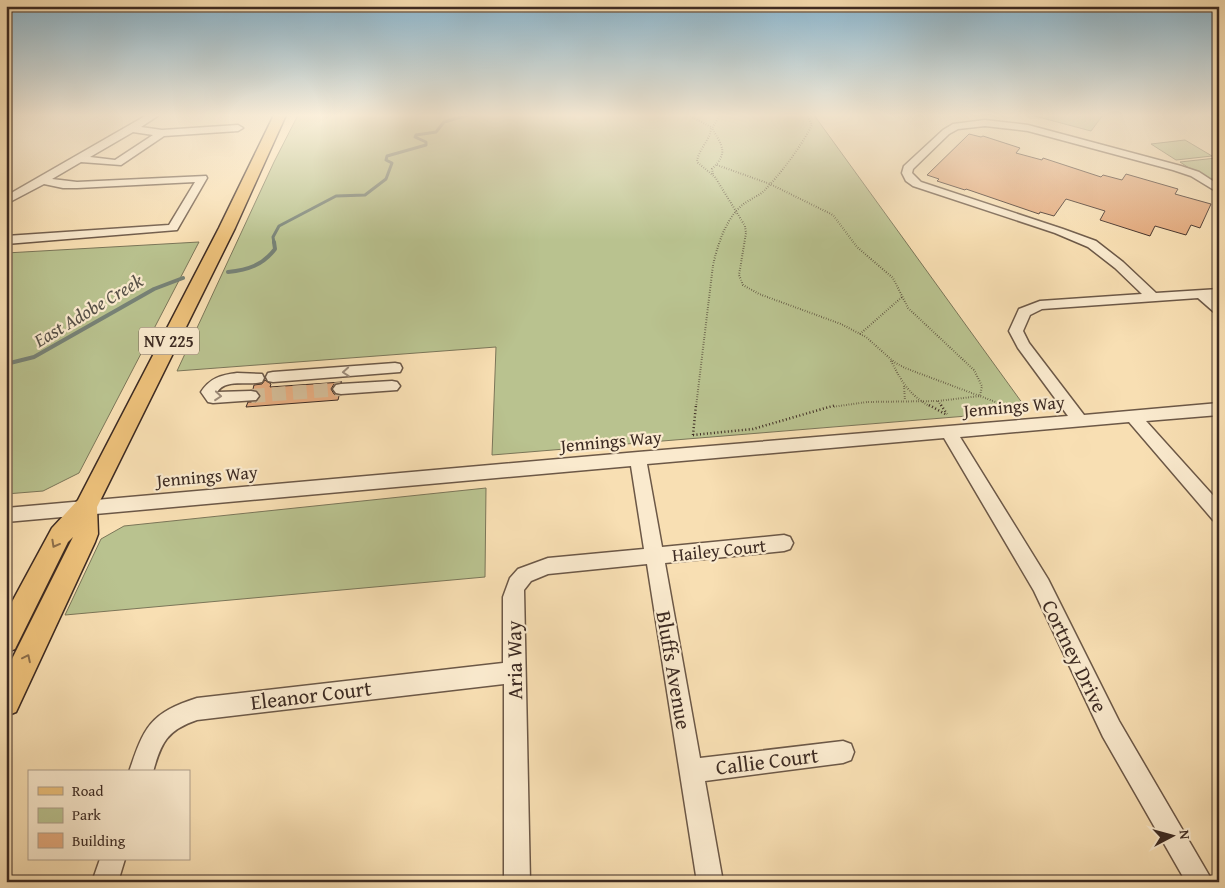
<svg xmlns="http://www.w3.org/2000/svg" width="1225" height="888" font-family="'Gentium Book Plus',serif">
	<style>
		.green { fill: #b9c28f; stroke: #7b7659 }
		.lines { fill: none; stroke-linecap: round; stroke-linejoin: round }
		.stream-far1 { stroke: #778277; stroke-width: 3 }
		.stream { stroke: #778277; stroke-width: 4 }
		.building { fill: #e4aa7d; stroke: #3d2b23 }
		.minor-tunnel { stroke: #d3bb96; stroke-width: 14; stroke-dasharray: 14 7; stroke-linecap: butt }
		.minor-casing { stroke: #6c5847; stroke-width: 3 }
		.major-casing { stroke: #3d2b23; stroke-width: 3 }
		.path-far1 { stroke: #3d2b23; stroke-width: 2; stroke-dasharray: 0.5 2; stroke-linecap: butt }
		.path { stroke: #3d2b23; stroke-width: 2.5; stroke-dasharray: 1 2.5; stroke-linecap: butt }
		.minor { fill: #faeace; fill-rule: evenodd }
		.major { fill: #ecc07a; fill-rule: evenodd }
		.oneway { stroke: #9c8a78 }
		.oneway2 { stroke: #8c6e4a }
		.labels { text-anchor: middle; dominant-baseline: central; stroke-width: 4.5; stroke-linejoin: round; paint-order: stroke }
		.shield { fill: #faeace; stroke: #766456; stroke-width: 1 }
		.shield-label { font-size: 16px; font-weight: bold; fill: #3d2b23 }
		.street-label { font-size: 18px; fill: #3d2b23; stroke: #faeace }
		.water-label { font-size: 19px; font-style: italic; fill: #554f46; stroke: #faeace }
		.near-street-label { font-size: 21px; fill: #3d2b23; stroke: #faeace }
	</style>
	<rect width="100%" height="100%" fill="#f8dfb3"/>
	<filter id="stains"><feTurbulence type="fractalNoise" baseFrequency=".004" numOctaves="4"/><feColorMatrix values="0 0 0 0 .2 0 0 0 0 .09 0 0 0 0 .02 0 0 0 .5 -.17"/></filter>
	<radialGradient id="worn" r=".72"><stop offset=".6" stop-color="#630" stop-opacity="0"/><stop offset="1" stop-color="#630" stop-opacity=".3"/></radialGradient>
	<path class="green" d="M298,115H814L1028,411L492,455L496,347L177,371L274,162Z
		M1031,115H1103L1091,131Z
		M1185,140L1212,156L1176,160L1151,144Z
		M1216,158L1219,160V178L1207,180L1180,162Z
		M199,242L79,473L43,491L6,494V253Z
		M486,488L485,577L65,615L101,539L124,526Z"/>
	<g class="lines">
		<path class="stream-far1" d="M274,243L273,237L279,226L336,196L365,195L386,179L392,163L386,160L387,156L426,145V142L415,137L416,135L436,132L444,122L468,115"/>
		<path class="stream" d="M228,272C248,270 263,265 275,249L274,242
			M6,364L34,357L154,289L183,278"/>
	</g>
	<path class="building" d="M969,134L981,137L983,136L1020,148L1016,153L1042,160L1043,158L1101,177L1103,175L1122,180L1126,174L1178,189L1175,194L1211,204L1200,228L1191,225L1186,235L1155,226L1150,236L1100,220L1105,211L1066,199L1054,216L1040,212L1039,214L966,189L965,190L937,181L939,179L927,175Z
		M265,380L271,384L270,387L342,382L334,384L331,389L334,394L339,396L338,400L246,407L248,402H256L260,397L258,391L253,389L254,385L262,384Z"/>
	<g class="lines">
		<path class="minor-tunnel" d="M251,396L341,389"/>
		<g class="minor-casing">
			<path id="minor" d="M147,115H159L141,127L162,130L238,125L243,128L238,131L164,136L121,165L81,162L52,179L77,182L206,176L207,178L177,230L6,244V236L169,225L195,182L77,188H63L44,184L6,204V196ZM133,132L153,135L115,160L90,157Z
				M985,120L1028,125L1181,166L1199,172L1219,185V193L1191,176L1173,170L1028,131L985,126L958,129L949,134L913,169L912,173L921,182L1063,229L1096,241L1123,262L1156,293L1219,289V297H1213L1219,302V313L1214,312L1198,298L1042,309L1030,315L1023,331L1029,343L1084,415L1219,403V415L1146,421L1219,502V522L1213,520L1129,422L960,437L1048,579L1119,721L1213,882H1186L1103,737L1034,591L944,438L647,464L662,547L784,535L790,537L793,543L790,549L784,551L665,563L700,758L843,741L851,744L854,752L851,760L843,763L705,781L723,882H697L647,564L548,574L531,581L524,590L530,882H504V684L197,720C167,730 161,743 153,772H129C144,727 150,713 197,698L503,663V597L510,578L518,569L548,558L644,549L631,466L6,522V508L638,452L1068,416L1018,348L1009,331L1019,309L1040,301L1142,294L1115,268L1088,247L1055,233L913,186L906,181L902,173L904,166L943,130L953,124Z
				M395,363L400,364L402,368L400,372L273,382L268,381L266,377L268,373L273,372Z
				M237,373L262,374L264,378L262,382C248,386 226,378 217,392L251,391L256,392L259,396L256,400L213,403L208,402L201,392C210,378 221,375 237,373Z
				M392,381L397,382L400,386L397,390L341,394L336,393L333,389L336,385L341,384Z
				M100,859H125L118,882H92Z"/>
		</g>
		<g class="major-casing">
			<path id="major" d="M274,115H286L235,228L97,507L98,534L95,542L16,712L6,716V671L73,537L68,542L15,649L6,653V613L52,528L78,500L219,228Z"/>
		</g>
		<path class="path-far1" d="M688,115L711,127C711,140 698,149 697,162L715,177L745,226L746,233L739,275L743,285L759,294L841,324L866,337L894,362L905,368L1009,407
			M717,165L770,184L833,215L857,247L893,278L908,308L974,370L982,386L980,396L938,401L867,402L832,407
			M713,174L712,169C729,152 722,146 712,128L720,115
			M860,334L902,297
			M891,361C902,382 909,395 931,407
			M904,386L905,401
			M938,401L942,407
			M696,407L713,265C718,244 725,221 741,206C748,200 757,197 764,191C782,172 800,148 812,125L807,115"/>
		<path class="path" d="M929,405L947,415
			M941,405L947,414
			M1007,405L1018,412
			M693,435L753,429L836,405
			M693,435L696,405"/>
		<use href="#minor" class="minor"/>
		<use href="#major" class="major"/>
	</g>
	<defs><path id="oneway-chevron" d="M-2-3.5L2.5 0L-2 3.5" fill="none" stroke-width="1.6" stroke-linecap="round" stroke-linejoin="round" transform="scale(1.25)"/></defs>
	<g class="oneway">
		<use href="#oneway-chevron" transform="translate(346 372) rotate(176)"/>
		<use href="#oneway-chevron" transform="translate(218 396) rotate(5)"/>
	</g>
	<g class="oneway2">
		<use href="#oneway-chevron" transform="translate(55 544) rotate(119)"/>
		<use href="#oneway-chevron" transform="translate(27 658) rotate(-64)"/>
	</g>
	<linearGradient id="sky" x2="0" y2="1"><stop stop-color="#8ab7d1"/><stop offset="0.48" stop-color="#fcf1dd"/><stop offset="1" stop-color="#fcf1dd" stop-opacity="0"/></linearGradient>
	<rect width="1225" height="240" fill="url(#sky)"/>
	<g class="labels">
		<rect class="shield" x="139" y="327.5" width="60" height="27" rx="4"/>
		<g class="shield-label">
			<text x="169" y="341">NV 225</text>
		</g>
		<g class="street-label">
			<text transform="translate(1014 406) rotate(-5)">Jennings Way</text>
			<text transform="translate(611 441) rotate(-5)">Jennings Way</text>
			<text transform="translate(207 476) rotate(-5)">Jennings Way</text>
			<text transform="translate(719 550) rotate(-6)">Hailey Court</text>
		</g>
		<g class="water-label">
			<text transform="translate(88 310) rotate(-31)">East Adobe Creek</text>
		</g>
		<g class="near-street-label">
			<text transform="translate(1075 656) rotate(64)">Cortney Drive</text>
			<text transform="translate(514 660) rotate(-91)">Aria Way</text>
			<text transform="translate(674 670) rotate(80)">Bluffs Avenue</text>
			<text transform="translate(311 695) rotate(-7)">Eleanor Court</text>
			<text transform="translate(767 761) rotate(-7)">Callie Court</text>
		</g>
	</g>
	<rect width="1225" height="888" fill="none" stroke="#f8dfb3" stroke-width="25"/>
	<rect x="8" y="8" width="1210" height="873" fill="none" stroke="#3d2b23" stroke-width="2.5"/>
	<rect x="12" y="12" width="1200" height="863" fill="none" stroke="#3d2b23"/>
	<rect x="28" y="770" width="162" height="90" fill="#faeace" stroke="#ae9e8a"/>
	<rect x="38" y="787" width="25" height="8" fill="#ecc07a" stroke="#ae9e8a"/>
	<text x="72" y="796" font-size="15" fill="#3d2b23">Road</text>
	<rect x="38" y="808" width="25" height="15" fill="#b9c28f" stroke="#ae9e8a"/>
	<text x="72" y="820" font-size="15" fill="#3d2b23">Park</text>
	<rect x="38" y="833" width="25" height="15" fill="#e4aa7d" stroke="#ae9e8a"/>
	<text x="72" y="846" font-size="15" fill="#3d2b23">Building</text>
	<g transform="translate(1172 836) rotate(84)" stroke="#faeace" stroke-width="4" paint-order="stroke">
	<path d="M0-4L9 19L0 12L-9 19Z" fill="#3d2b23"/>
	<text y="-8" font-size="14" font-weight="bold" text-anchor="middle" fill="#3d2b23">N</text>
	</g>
	<rect width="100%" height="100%" filter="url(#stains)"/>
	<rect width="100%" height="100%" fill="url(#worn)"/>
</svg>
